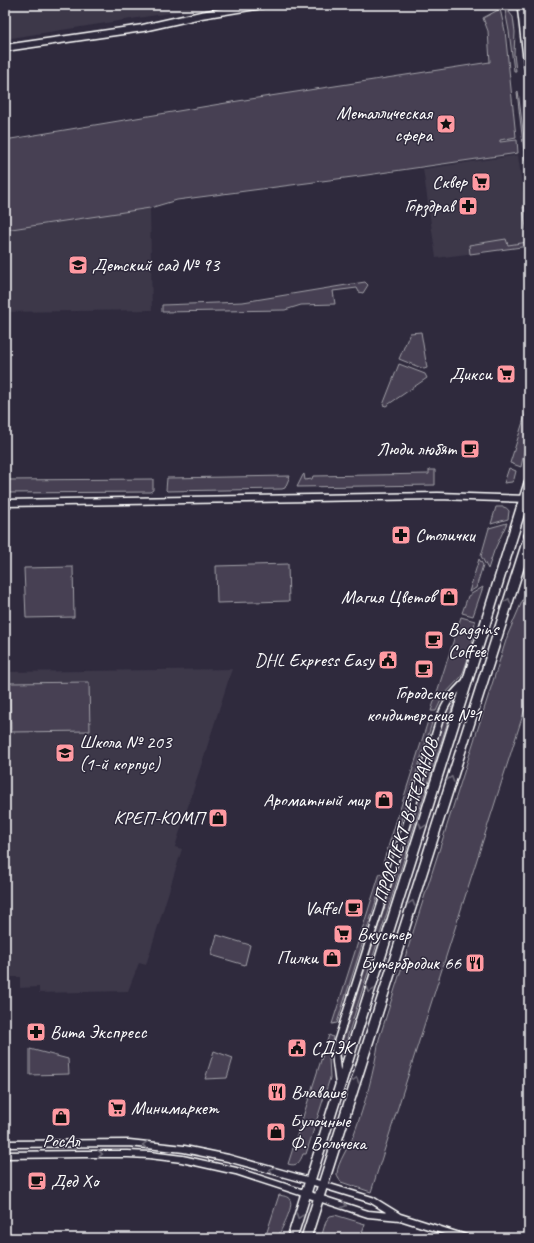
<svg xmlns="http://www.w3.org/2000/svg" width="534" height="1243" font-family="Caveat,sans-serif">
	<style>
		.built { fill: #3c3749 }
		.green { fill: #464152; stroke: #a2a0a8 }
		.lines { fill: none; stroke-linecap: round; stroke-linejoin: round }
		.street-casing { stroke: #fff; stroke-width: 9 }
		.secondary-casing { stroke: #fff; stroke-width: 12 }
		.street { stroke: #2f2a3d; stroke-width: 6 }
		.secondary { stroke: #2f2a3d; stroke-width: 9 }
		.oneway { stroke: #6d6a77 }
		.labels { text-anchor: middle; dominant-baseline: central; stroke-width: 3; stroke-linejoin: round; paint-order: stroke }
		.poi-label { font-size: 19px; fill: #fff; stroke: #2f2a3d; text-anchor: end }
		.street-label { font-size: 19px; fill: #fff; stroke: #2f2a3d }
	</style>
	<rect width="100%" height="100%" fill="#2f2a3d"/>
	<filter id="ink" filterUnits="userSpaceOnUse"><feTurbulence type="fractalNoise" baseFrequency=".025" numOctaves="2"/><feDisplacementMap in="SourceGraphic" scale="8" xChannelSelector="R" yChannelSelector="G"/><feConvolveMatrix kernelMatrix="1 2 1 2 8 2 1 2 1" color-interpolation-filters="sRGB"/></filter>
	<g filter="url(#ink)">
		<path class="built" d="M5,5H220L5,39Z
			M518,155L529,237V246L436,258L423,169Z
			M150,208L152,310L5,312V230Z
			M232,669L175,847L182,849L146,965L139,963L128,991L39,993V987L20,988V977H5V672Z"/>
		<path class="green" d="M500,9L505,31L516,137L500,140V142L517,140L518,153L360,176L177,200L150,208L5,230V140L238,101L490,62L488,31L483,18Z
			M505,10L509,12L513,17L515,32L514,54L516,71H514L509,31Z
			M518,91L527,161H525L517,92Z
			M523,207H525L529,237V246L470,254L469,245L506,239L508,245L528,242Z
			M365,282L368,285L363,293L359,292L357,288L333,291L335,304L301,305L285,310L162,312V305L243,302Z
			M421,332L427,368L424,369L399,359L410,333Z
			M399,364L425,374L427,378L386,406L383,405Z
			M529,403V428L521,467L510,463Z
			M509,468L516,471L514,479L512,482L504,483Z
			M429,470H435V485L297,487L303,475L304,474L305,480L312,479L313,476L429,474Z
			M290,476L285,488L282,489L167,491L166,490L167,478Z
			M153,479V490L150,492L5,493V480Z
			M496,507C502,507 506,506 509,511L508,519L491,524Z
			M507,523L494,551L488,569L481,556L489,528Z
			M479,559L483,565L476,588L469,592Z
			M288,564L289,601L217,603L216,566Z
			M73,567L74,617L26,618L24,568Z
			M529,583V696L371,1192L341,1182C339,1179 337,1177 337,1174C337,1163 350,1145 354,1134C365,1104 374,1072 379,1039L508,634L524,597Z
			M483,587L473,616L462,613L468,596Z
			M461,617L475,621L472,647L464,670L461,677L443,696L436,711H431Z
			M89,682L90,731L11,732L10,683Z
			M454,699H455L340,1060L339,1058L340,1048L446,712Z
			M428,721L432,723L388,862L383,863Z
			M380,873L384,876L337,1023L332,1024Z
			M217,935L250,945L245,965L211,955Z
			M329,1035L333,1037L329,1057L330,1078L306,1154H303C300,1162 297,1167 288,1164Z
			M30,1049L68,1059L69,1074L30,1075Z
			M214,1051L233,1058L227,1078L205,1079Z
			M279,1195C283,1196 288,1196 290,1200C294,1207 281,1230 277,1238H265Z
			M335,1215L365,1224L360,1238H321L326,1221L330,1216Z"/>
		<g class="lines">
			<g class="street-casing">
				<path id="street" d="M5,48L143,28L201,15L262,5
					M5,503L438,496L529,499
					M339,1085L336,1062L335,1049L340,1033L440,719C446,701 453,694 466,681
					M5,1144L129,1143L184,1149L228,1158L310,1181L372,1200L398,1216
					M5,1155L83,1154H128L149,1155L182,1159L236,1171L368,1214L400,1217L466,1238"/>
			</g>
			<g class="secondary-casing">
				<path id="secondary" d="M522,5L529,66
					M292,1238L468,679L529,483
					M306,1238L529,536"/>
			</g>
			<use href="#street" class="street"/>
			<use href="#secondary" class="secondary"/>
		</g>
		<defs><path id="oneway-chevron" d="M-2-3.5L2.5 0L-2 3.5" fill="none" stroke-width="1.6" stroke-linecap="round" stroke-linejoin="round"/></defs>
		<g class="oneway">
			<use href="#oneway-chevron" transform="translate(508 601) rotate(-72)"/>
			<use href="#oneway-chevron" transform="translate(451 779) rotate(-72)"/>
			<use href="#oneway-chevron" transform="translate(422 826) rotate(108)"/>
			<use href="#oneway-chevron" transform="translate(412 903) rotate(-72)"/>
			<use href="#oneway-chevron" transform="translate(370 990) rotate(108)"/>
			<use href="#oneway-chevron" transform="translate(356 1080) rotate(-72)"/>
			<use href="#oneway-chevron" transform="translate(145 1145) rotate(-176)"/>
			<use href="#oneway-chevron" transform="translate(100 1154) rotate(1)"/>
			<use href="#oneway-chevron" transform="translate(272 1170) rotate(-165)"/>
			<use href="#oneway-chevron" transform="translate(344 1205) rotate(18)"/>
			<use href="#oneway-chevron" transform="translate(299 1216) rotate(108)"/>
		</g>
	</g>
	<defs>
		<g id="sight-square" transform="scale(1)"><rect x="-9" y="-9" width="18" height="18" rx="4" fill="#ff9aa2" stroke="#2f2a3d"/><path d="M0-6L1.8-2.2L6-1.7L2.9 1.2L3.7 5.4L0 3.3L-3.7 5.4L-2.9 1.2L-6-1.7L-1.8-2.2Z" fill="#111"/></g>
		<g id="supermarket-square" transform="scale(1)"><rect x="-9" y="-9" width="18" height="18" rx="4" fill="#ff9aa2" stroke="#2f2a3d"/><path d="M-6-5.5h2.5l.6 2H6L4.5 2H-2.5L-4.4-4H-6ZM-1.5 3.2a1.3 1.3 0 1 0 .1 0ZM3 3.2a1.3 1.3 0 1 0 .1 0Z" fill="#111"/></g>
		<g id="pharmacy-square" transform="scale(1)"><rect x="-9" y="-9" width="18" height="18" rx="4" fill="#ff9aa2" stroke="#2f2a3d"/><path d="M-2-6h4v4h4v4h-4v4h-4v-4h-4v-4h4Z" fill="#111"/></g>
		<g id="school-square" transform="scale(1)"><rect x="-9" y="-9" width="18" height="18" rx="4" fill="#ff9aa2" stroke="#2f2a3d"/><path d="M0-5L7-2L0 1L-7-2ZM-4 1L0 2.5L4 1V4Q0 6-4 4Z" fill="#111"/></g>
		<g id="cafe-square" transform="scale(1)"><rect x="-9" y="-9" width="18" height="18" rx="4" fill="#ff9aa2" stroke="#2f2a3d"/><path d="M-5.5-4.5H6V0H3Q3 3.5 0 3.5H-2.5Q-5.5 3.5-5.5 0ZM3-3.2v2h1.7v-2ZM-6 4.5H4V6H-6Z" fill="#111"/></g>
		<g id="shop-square" transform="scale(1)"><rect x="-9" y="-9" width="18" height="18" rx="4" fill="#ff9aa2" stroke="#2f2a3d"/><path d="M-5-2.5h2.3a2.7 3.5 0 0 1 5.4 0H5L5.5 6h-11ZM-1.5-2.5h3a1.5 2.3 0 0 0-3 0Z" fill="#111"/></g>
		<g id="civic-square" transform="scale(1)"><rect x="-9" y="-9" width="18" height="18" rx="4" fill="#ff9aa2" stroke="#2f2a3d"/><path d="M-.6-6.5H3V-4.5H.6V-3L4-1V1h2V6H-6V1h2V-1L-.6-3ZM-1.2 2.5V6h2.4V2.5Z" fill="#111"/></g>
		<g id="restaurant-square" transform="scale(1)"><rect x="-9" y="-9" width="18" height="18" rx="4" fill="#ff9aa2" stroke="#2f2a3d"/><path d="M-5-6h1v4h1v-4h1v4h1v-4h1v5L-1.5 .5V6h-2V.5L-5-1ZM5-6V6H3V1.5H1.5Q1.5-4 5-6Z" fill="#111"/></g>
	</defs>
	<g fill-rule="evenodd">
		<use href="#sight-square" x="446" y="124"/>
		<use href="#supermarket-square" x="481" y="182"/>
		<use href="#pharmacy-square" x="468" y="206"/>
		<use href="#school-square" x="78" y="265"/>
		<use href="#supermarket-square" x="506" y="374"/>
		<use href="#cafe-square" x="470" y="449"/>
		<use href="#pharmacy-square" x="401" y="535"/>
		<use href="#shop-square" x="449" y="597"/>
		<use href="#cafe-square" x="434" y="640"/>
		<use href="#civic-square" x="388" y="660"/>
		<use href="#cafe-square" x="424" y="669"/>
		<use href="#school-square" x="65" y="753"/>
		<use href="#shop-square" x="384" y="800"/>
		<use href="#shop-square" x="218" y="818"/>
		<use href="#cafe-square" x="354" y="908"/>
		<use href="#supermarket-square" x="343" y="934"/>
		<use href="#shop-square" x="332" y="958"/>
		<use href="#restaurant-square" x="475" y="963"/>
		<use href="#pharmacy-square" x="36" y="1032"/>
		<use href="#civic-square" x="297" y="1048"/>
		<use href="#restaurant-square" x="277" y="1092"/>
		<use href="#supermarket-square" x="117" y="1108"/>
		<use href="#shop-square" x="61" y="1117"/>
		<use href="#shop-square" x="276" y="1132"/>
		<use href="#cafe-square" x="37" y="1181"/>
	</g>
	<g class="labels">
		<g class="poi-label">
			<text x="432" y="113">Металлическая<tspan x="432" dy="22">сфера</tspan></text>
			<text x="467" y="182">Сквер</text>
			<text x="454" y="206">Горздрав</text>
			<text x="92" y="265" text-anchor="start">Детский сад № 93</text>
			<text x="492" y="374">Дикси</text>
			<text x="456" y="449">Люди любят</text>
			<text x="415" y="535" text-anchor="start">Столички</text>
			<text x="435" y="597">Магия Цветов</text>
			<text x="448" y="629" text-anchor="start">Baggins<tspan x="448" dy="22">Coffee</tspan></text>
			<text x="374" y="660">DHL Express Easy</text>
			<text x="424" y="693" text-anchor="middle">Городские<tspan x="424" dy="22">кондитерские №1</tspan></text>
			<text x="79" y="742" text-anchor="start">Школа № 203<tspan x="79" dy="22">(1-й корпус)</tspan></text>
			<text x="370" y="800">Ароматный мир</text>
			<text x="204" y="818">КРЕП-КОМП</text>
			<text x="340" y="908">Vaffel</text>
			<text x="357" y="934" text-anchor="start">Вкустер</text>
			<text x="318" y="958">Пилки</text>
			<text x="461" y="963">Бутербродик 66</text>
			<text x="50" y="1032" text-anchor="start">Вита Экспресс</text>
			<text x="311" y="1048" text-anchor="start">СДЭК</text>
			<text x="291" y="1092" text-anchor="start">Влаваше</text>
			<text x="131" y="1108" text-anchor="start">Минимаркет</text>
			<text x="290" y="1121" text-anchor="start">Булочные<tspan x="290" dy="22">Ф. Вольчека</tspan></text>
			<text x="61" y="1141" text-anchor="middle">РосАл</text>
			<text x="51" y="1181" text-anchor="start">Дед Хо</text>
		</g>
		<g class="street-label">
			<text transform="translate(406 821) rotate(-72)">ПРОСПЕКТ ВЕТЕРАНОВ</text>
		</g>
	</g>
	<rect width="534" height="1243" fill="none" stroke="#2f2a3d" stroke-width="20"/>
	<rect x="10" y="10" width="514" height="1223" fill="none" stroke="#fff" stroke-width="1.5" filter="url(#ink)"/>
</svg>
